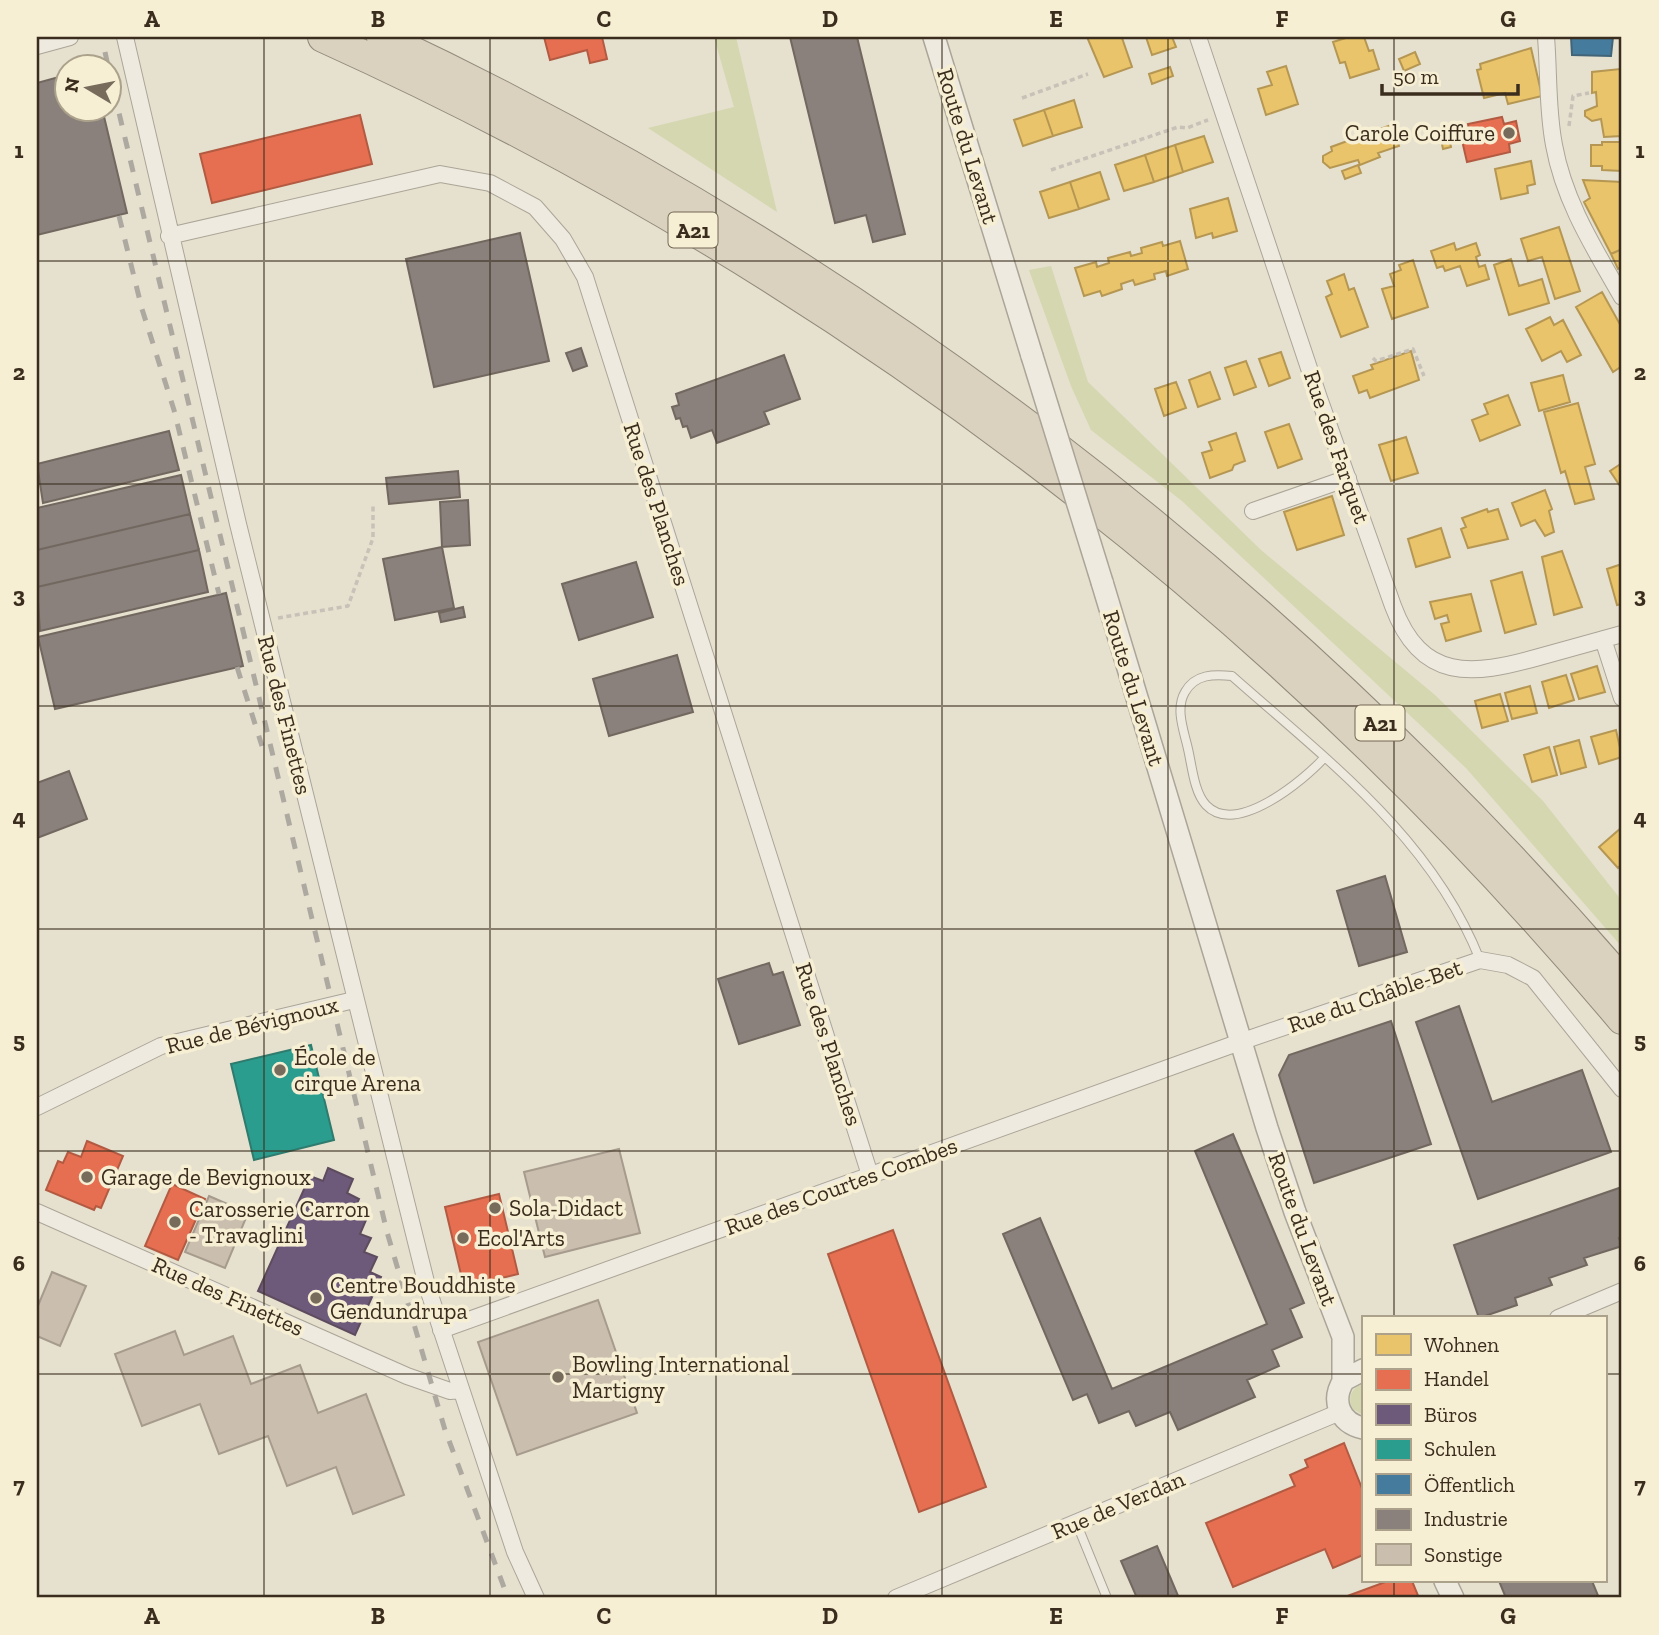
<svg xmlns="http://www.w3.org/2000/svg" width="1659" height="1635" font-family="'Zilla Slab',serif">
	<style>
		.green { fill: #d4d7af }
		.homes { fill: #e9c46a; stroke: #b59753; stroke-width: 2 }
		.shops { fill: #e76f51; stroke: #b35b42; stroke-width: 2 }
		.offices { fill: #6d597a; stroke: #5e4c5e; stroke-width: 2 }
		.schools { fill: #2a9d8f; stroke: #2f7b6d; stroke-width: 2 }
		.public { fill: #457b9d; stroke: #426477; stroke-width: 2 }
		.industry { fill: #8a817c; stroke: #726860; stroke-width: 2 }
		.building { fill: #cabeae; stroke: #a69b8d; stroke-width: 2 }
		.lines { fill: none; stroke-linecap: round; stroke-linejoin: round }
		.service-casing { stroke: #aba597; stroke-width: 10 }
		.minor-casing { stroke: #aba597; stroke-width: 18 }
		.tertiary-casing { stroke: #aba597; stroke-width: 24 }
		.motorway-casing { stroke: #918a7d; stroke-width: 32 }
		.path { stroke: #c7c1b7; stroke-width: 3.5; stroke-dasharray: 5 3.5; stroke-linecap: butt }
		.service { stroke: #eeeae0; stroke-width: 8 }
		.minor { stroke: #eeeae0; stroke-width: 16 }
		.tertiary { stroke: #eeeae0; stroke-width: 21 }
		.motorway { stroke: #dad1be; stroke-width: 30 }
		.rail { stroke: #ada9a0; stroke-width: 5; stroke-dasharray: 12 12; stroke-linecap: butt }
		.tertiary-bridge-casing { stroke: #aba597; stroke-width: 24; stroke-linecap: butt }
		.tertiary-bridge { stroke: #eeeae0; stroke-width: 21 }
		.grid { fill: none; stroke: #3b2d1e; stroke-width: 2; stroke-opacity: 0.55 }
		.poi-dot { fill: #776c5c; stroke: #f7efd3; stroke-width: 2.5 }
		.labels { text-anchor: middle; dominant-baseline: central; stroke-width: 7; stroke-linejoin: round; paint-order: stroke }
		.shield { fill: #f7efd3; stroke: #736754; stroke-width: 2 }
		.shield-label { font-size: 21px; font-weight: bold; fill: #3b2d1e }
		.poi-label { font-size: 23px; fill: #3b2d1e; stroke: #f7efd3; text-anchor: start }
		.street-label { font-size: 23px; fill: #3b2d1e; stroke: #f7efd3 }
		.neatline { fill: none; stroke: #3b2d1e; stroke-width: 2.5 }
		.grid-label { font-size: 23px; text-anchor: middle; font-weight: bold; fill: #3b2d1e }
	</style>
	<rect width="100%" height="100%" fill="#e6e0ce"/>
	<path class="green" d="M714,37H736L777,212L648,128L734,107Z
		M1051,266L1088,382L1261,550L1435,695L1543,801L1622,901V947L1466,768L1182,501L1091,430L1071,386L1029,270Z
		M1363,1384V1415L1353,1409C1347,1398 1351,1388 1363,1384Z"/>
	<path class="homes" d="M1087,37L1122,38L1132,67L1104,77Z
		M1146,37H1172L1176,47L1152,55Z
		M1349,37H1364L1369,51L1373,50L1379,69L1350,78L1345,62L1340,63L1333,42Z
		M1531,48L1542,96L1508,104L1505,93L1484,98L1477,70L1481,69L1480,64Z
		M1415,52L1420,64L1404,71L1399,59Z
		M1286,66L1298,104L1266,115L1258,89L1272,85L1267,72Z
		M1170,67L1173,76L1152,84L1149,74Z
		M1620,69L1622,136L1604,137L1601,119L1592,121L1585,116V111L1597,106L1596,92L1592,93V72Z
		M1074,100L1082,127L1053,136L1044,110Z
		M1044,110L1053,136L1023,146L1014,120Z
		M1391,125L1399,146L1378,153L1380,157L1360,165L1358,160L1330,168L1323,162V156L1332,151L1331,147Z
		M1448,133L1451,147L1443,149L1440,134Z
		M1204,136L1213,162L1183,172L1175,145Z
		M1602,142H1622V171L1602,170V166H1591V145H1602Z
		M1175,145L1183,172L1154,182L1145,155Z
		M1145,155L1154,182L1124,191L1115,165Z
		M1531,161L1535,184L1527,186L1528,193L1501,199L1495,169Z
		M1358,165L1361,173L1345,179L1342,171Z
		M1100,172L1109,199L1079,209L1070,182Z
		M1583,180L1622,182V249L1611,254L1584,202L1590,198Z
		M1070,182L1079,209L1049,218L1040,192Z
		M1228,198L1237,231L1213,238L1212,233L1196,238L1190,209Z
		M1559,227L1580,291L1555,299L1542,257L1528,261L1521,239Z
		M1180,241L1188,269L1167,276L1166,271L1154,274L1155,279L1135,285L1133,280L1121,284L1122,289L1102,296L1100,291L1084,296L1075,268L1096,262L1097,267L1109,263L1108,258L1130,252L1131,256L1142,253L1141,248L1162,242L1163,246Z
		M1454,243L1456,250L1476,243L1480,255L1476,257L1479,267L1485,265L1489,279L1467,286L1460,266L1445,271L1443,266L1437,268L1431,251Z
		M1622,249V267L1618,269L1611,254Z
		M1511,259L1519,286L1542,279L1549,303L1509,315L1494,265Z
		M1413,260L1428,307L1392,319L1382,289L1394,286L1390,274L1401,270L1399,265Z
		M1344,274L1349,290L1354,288L1368,327L1341,337L1326,297L1332,294L1327,281Z
		M1602,292L1622,328V366L1613,372L1576,307Z
		M1550,317L1554,325L1563,320L1581,355L1567,362L1561,351L1542,361L1526,329Z
		M1411,351L1419,380L1370,398L1367,390L1359,393L1353,376L1373,369L1371,365Z
		M1281,352L1290,378L1269,386L1259,359Z
		M1246,361L1256,387L1234,395L1225,368Z
		M1210,372L1220,399L1198,407L1189,380Z
		M1563,375L1570,402L1539,411L1531,383Z
		M1176,382L1186,408L1164,416L1155,389Z
		M1508,395L1520,425L1480,441L1472,420L1488,414L1484,404Z
		M1578,403L1595,464L1585,467L1594,499L1575,504L1565,471L1561,473L1544,412Z
		M1289,424L1302,459L1278,468L1265,432Z
		M1236,433L1245,461L1234,465L1232,470L1210,478L1202,453L1212,450L1209,442Z
		M1406,437L1418,473L1391,481L1379,445Z
		M1622,463V489L1610,471Z
		M1545,490L1552,509L1549,511L1554,532L1545,536L1535,520L1521,526L1512,503Z
		M1332,496L1344,535L1297,550L1284,512Z
		M1487,509L1488,512L1498,509L1508,539L1468,548L1461,529L1466,527L1462,518Z
		M1441,528L1450,557L1416,567L1408,539Z
		M1562,551L1582,607L1554,615L1542,557Z
		M1622,564V604L1617,605L1607,569Z
		M1522,572L1536,624L1505,633L1491,581Z
		M1471,594L1481,631L1446,641L1441,624L1449,622L1447,615L1435,619L1430,602Z
		M1597,666L1605,692L1579,699L1571,674Z
		M1566,675L1574,700L1549,708L1542,682Z
		M1530,686L1537,713L1512,719L1505,693Z
		M1500,694L1508,721L1482,728L1475,701Z
		M1616,730L1622,757L1599,764L1591,737Z
		M1579,740L1586,767L1561,774L1554,747Z
		M1549,747L1557,775L1532,782L1524,755Z
		M1621,828L1622,864L1618,868L1599,847Z"/>
	<path class="shops" d="M544,37H602L607,59L590,63L587,50L550,60Z
		M360,115L372,164L212,203L200,154Z
		M1502,117L1504,124L1516,121L1520,141L1509,144L1510,152L1467,162L1461,136L1470,134L1468,124Z
		M87,1141L123,1156L101,1208L96,1206L94,1210L46,1190L58,1161L63,1163L68,1152L81,1157Z
		M172,1184L205,1199L178,1260L145,1246Z
		M499,1194L518,1274L464,1287L445,1207Z
		M893,1230L986,1487L919,1512L828,1254Z
		M1344,1443L1363,1491V1555L1333,1568L1325,1549L1233,1587L1206,1523L1295,1486L1290,1475L1308,1467L1305,1460Z
		M1388,1581H1412L1419,1598H1342Z"/>
	<path class="offices" d="M328,1168L353,1179L347,1193L359,1199L352,1214L366,1220L360,1234L371,1238L364,1252L377,1257L370,1272L381,1277L355,1335L258,1291L310,1176L323,1181Z"/>
	<path class="schools" d="M311,1045L334,1140L254,1160L231,1064Z"/>
	<path class="public" d="M1571,37H1613L1611,56L1572,55Z"/>
	<path class="industry" d="M790,37H857L905,234L873,242L866,215L835,223Z
		M66,75V108H102L127,213L37,235V83Z
		M520,233L549,361L434,387L406,259Z
		M581,348L587,366L573,371L566,353Z
		M784,355L800,399L764,412L769,424L717,443L712,430L691,438L687,426L683,427L680,418L676,419L672,407L679,405L676,394Z
		M169,431L179,470L43,503L37,464Z
		M458,471L460,497L389,504L386,478Z
		M181,475L190,514L37,550V508Z
		M468,500L470,545L442,547L440,502Z
		M190,514L199,550L37,587V550Z
		M442,547L454,608L395,620L383,559Z
		M199,550L208,592L40,631L37,587Z
		M636,562L653,617L579,640L562,584Z
		M226,593L243,666L55,709L38,637Z
		M463,607L465,617L441,622L439,613Z
		M677,655L693,712L609,736L593,679Z
		M69,771L87,819L37,838V783Z
		M1385,876L1407,952L1359,966L1337,891Z
		M769,963L773,975L783,972L800,1025L739,1044L718,979Z
		M1459,1006L1492,1102L1582,1070L1611,1152L1478,1199L1416,1022Z
		M1391,1021L1431,1144L1314,1183L1279,1075L1289,1055Z
		M1233,1134L1304,1303L1290,1309L1302,1337L1272,1350L1279,1366L1247,1380L1255,1397L1178,1430L1170,1412L1136,1426L1129,1411L1099,1423L1087,1394L1073,1400L1003,1234L1040,1218L1112,1389L1267,1324L1195,1151Z
		M1622,1187V1237L1619,1238L1622,1246L1584,1258L1587,1265L1549,1278L1552,1285L1515,1298L1517,1305L1479,1318L1454,1245Z
		M1157,1546L1179,1598H1137L1121,1561Z
		M1499,1581H1592L1599,1598H1506Z"/>
	<path class="building" d="M619,1149L640,1233L545,1257L524,1172Z
		M209,1196L248,1213L225,1268L185,1252Z
		M52,1272L86,1286L60,1346L37,1336V1308Z
		M598,1300L637,1413L517,1455L478,1342Z
		M175,1331L184,1355L233,1336L251,1384L300,1365L318,1413L366,1394L404,1495L353,1514L336,1467L287,1486L268,1436L219,1454L200,1404L142,1426L115,1354Z"/>
	<g class="lines">
		<g class="service-casing">
			<path id="service" d="M1324,758C1304,780 1236,837 1206,805C1194,792 1192,766 1188,749C1184,731 1175,709 1185,692C1195,674 1214,674 1232,676C1327,760 1432,838 1480,960
				M1076,1522L1107,1598"/>
		</g>
		<g class="minor-casing">
			<path id="minor" d="M125,37L238,524L427,1286L515,1552L536,1598
				M1198,37L1319,398L1393,606C1421,682 1472,676 1539,657C1567,649 1594,642 1622,634
				M1546,37C1549,73 1547,109 1554,145C1564,201 1594,248 1622,297
				M37,46L70,37
				M169,236L440,174L490,183L535,207L563,239L585,277L870,1175
				M1253,511L1348,478
				M1603,639L1622,698
				M37,1107L161,1046L354,1000
				M37,1212L407,1376L450,1391L460,1390
				M1558,1318L1622,1291
				M441,1330L1240,1042L1480,960L1508,965L1533,978L1622,1089
				M896,1598L1340,1412"/>
		</g>
		<g class="tertiary-casing">
			<path id="tertiary" d="M934,37L1032,356
				M1102,582L1267,1128L1295,1212L1343,1337V1381
				M1363,1370L1344,1380C1331,1400 1339,1423 1363,1428
				M1445,1581L1453,1598"/>
		</g>
		<g class="motorway-casing">
			<path id="motorway" d="M323,37C823,263 1269,598 1622,1019
				M382,37C859,261 1277,583 1622,981"/>
		</g>
		<path class="path" d="M1022,98L1088,74
			M1569,126L1573,96L1589,93
			M1051,170L1178,127L1187,128L1208,120
			M1373,358L1376,361L1413,349L1424,376
			M278,618L348,606L373,538V505"/>
		<use href="#service" class="service"/>
		<use href="#minor" class="minor"/>
		<use href="#tertiary" class="tertiary"/>
		<use href="#motorway" class="motorway"/>
		<path class="rail" d="M105,52L108,66
			M108,67L387,1232L445,1430L508,1598
			M119,216L142,309L174,410L219,594
			M237,667L262,746"/>
		<g class="tertiary-bridge-casing">
			<path id="tertiary-bridge" d="M1032,356L1102,582"/>
		</g>
		<use href="#tertiary-bridge" class="tertiary-bridge"/>
	</g>
	<path class="grid" d="M264,37V1598M490,37V1598M716,37V1598M942,37V1598M1168,37V1598M1394,37V1318M37,261H1622M37,484H1622M37,706H1622M37,929H1622M37,1151H1622M37,1374H1363M1605,1374H1622M1394,1581V1598"/>
	<g class="poi-dot">
		<circle cx="1509" cy="133" r="7"/>
		<circle cx="280" cy="1070" r="7"/>
		<circle cx="87" cy="1177" r="7"/>
		<circle cx="495" cy="1208" r="7"/>
		<circle cx="175" cy="1222" r="7"/>
		<circle cx="463" cy="1238" r="7"/>
		<circle cx="316" cy="1298" r="7"/>
		<circle cx="558" cy="1377" r="7"/>
	</g>
	<g class="labels">
		<g class="shield">
			<rect x="668.5" y="212.5" width="49" height="35" rx="5"/>
			<rect x="1355.5" y="705.5" width="49" height="35" rx="5"/>
		</g>
		<g class="shield-label">
			<text x="693" y="230">A21</text>
			<text x="1380" y="723">A21</text>
		</g>
		<g class="poi-label">
			<text x="1495" y="133" text-anchor="end">Carole Coiffure</text>
			<text x="294" y="1057">École de<tspan x="294" dy="26">cirque Arena</tspan></text>
			<text x="101" y="1177">Garage de Bevignoux</text>
			<text x="509" y="1208">Sola-Didact</text>
			<text x="189" y="1209">Carosserie Carron<tspan x="189" dy="26">- Travaglini</tspan></text>
			<text x="477" y="1238">Ecol'Arts</text>
			<text x="330" y="1285">Centre Bouddhiste<tspan x="330" dy="26">Gendundrupa</tspan></text>
			<text x="572" y="1364">Bowling International<tspan x="572" dy="26">Martigny</tspan></text>
		</g>
		<g class="street-label">
			<text transform="translate(968 146) rotate(73)">Route du Levant</text>
			<text transform="translate(1337 447) rotate(71)">Rue des Farquet</text>
			<text transform="translate(657 504) rotate(72)">Rue des Planches</text>
			<text transform="translate(1134 688) rotate(73)">Route du Levant</text>
			<text transform="translate(285 715) rotate(76)">Rue des Finettes</text>
			<text transform="translate(1375 996) rotate(-19)">Rue du Châble-Bet</text>
			<text transform="translate(252 1025) rotate(-14)">Rue de Bévignoux</text>
			<text transform="translate(829 1044) rotate(72)">Rue des Planches</text>
			<text transform="translate(841 1186) rotate(-20)">Rue des Courtes Combes</text>
			<text transform="translate(1303 1229) rotate(70)">Route du Levant</text>
			<text transform="translate(228 1296) rotate(24)">Rue des Finettes</text>
			<text transform="translate(1118 1505) rotate(-23)">Rue de Verdan</text>
		</g>
	</g>
	<rect width="1659" height="1635" fill="none" stroke="#f7efd3" stroke-width="77"/>
	<rect x="1362" y="1316" width="245" height="266" fill="#f7efd3" stroke="#aca18b" stroke-width="2"/>
	<rect x="1376" y="1334" width="35" height="21" fill="#e9c46a" stroke="#aca18b" stroke-width="2"/>
	<text x="1424" y="1352" font-size="21" fill="#3b2d1e">Wohnen</text>
	<rect x="1376" y="1369" width="35" height="21" fill="#e76f51" stroke="#aca18b" stroke-width="2"/>
	<text x="1424" y="1386" font-size="21" fill="#3b2d1e">Handel</text>
	<rect x="1376" y="1404" width="35" height="21" fill="#6d597a" stroke="#aca18b" stroke-width="2"/>
	<text x="1424" y="1422" font-size="21" fill="#3b2d1e">Büros</text>
	<rect x="1376" y="1439" width="35" height="21" fill="#2a9d8f" stroke="#aca18b" stroke-width="2"/>
	<text x="1424" y="1456" font-size="21" fill="#3b2d1e">Schulen</text>
	<rect x="1376" y="1474" width="35" height="21" fill="#457b9d" stroke="#aca18b" stroke-width="2"/>
	<text x="1424" y="1492" font-size="21" fill="#3b2d1e">Öffentlich</text>
	<rect x="1376" y="1509" width="35" height="21" fill="#8a817c" stroke="#aca18b" stroke-width="2"/>
	<text x="1424" y="1526" font-size="21" fill="#3b2d1e">Industrie</text>
	<rect x="1376" y="1544" width="35" height="21" fill="#cabeae" stroke="#aca18b" stroke-width="2"/>
	<text x="1424" y="1562" font-size="21" fill="#3b2d1e">Sonstige</text>
	<g transform="translate(88 88) rotate(280)"><circle r="33" fill="#f7efd3" stroke="#aca18b" stroke-width="2"/>
	<path d="M0-5L12 26L0 18L-12 26Z" fill="#776c5c"/>
	<text y="-10" font-size="19" font-weight="bold" text-anchor="middle" fill="#3b2d1e">N</text>
	</g>
	<path d="M1382 84v10h136v-10" fill="none" stroke="#3b2d1e" stroke-width="3.5"/>
	<text x="1393" y="84" font-size="21" fill="#3b2d1e" stroke="#f7efd3" stroke-width="5" paint-order="stroke">50 m</text>
	<rect x="38" y="38" width="1582" height="1558" class="neatline"/>
	<g class="grid-label">
		<text x="152" y="27">A</text>
		<text x="378" y="27">B</text>
		<text x="604" y="27">C</text>
		<text x="830" y="27">D</text>
		<text x="1056" y="27">E</text>
		<text x="1282" y="27">F</text>
		<text x="1508" y="27">G</text>
		<text x="19" y="158">1</text>
		<text x="1640" y="158">1</text>
		<text x="19" y="380">2</text>
		<text x="1640" y="380">2</text>
		<text x="19" y="603">3</text>
		<text x="1640" y="603">3</text>
		<text x="19" y="825">4</text>
		<text x="1640" y="825">4</text>
		<text x="19" y="1048">5</text>
		<text x="1640" y="1048">5</text>
		<text x="19" y="1271">6</text>
		<text x="1640" y="1271">6</text>
		<text x="19" y="1493">7</text>
		<text x="1640" y="1493">7</text>
		<text x="152" y="1624">A</text>
		<text x="378" y="1624">B</text>
		<text x="604" y="1624">C</text>
		<text x="830" y="1624">D</text>
		<text x="1056" y="1624">E</text>
		<text x="1282" y="1624">F</text>
		<text x="1508" y="1624">G</text>
	</g>
</svg>
